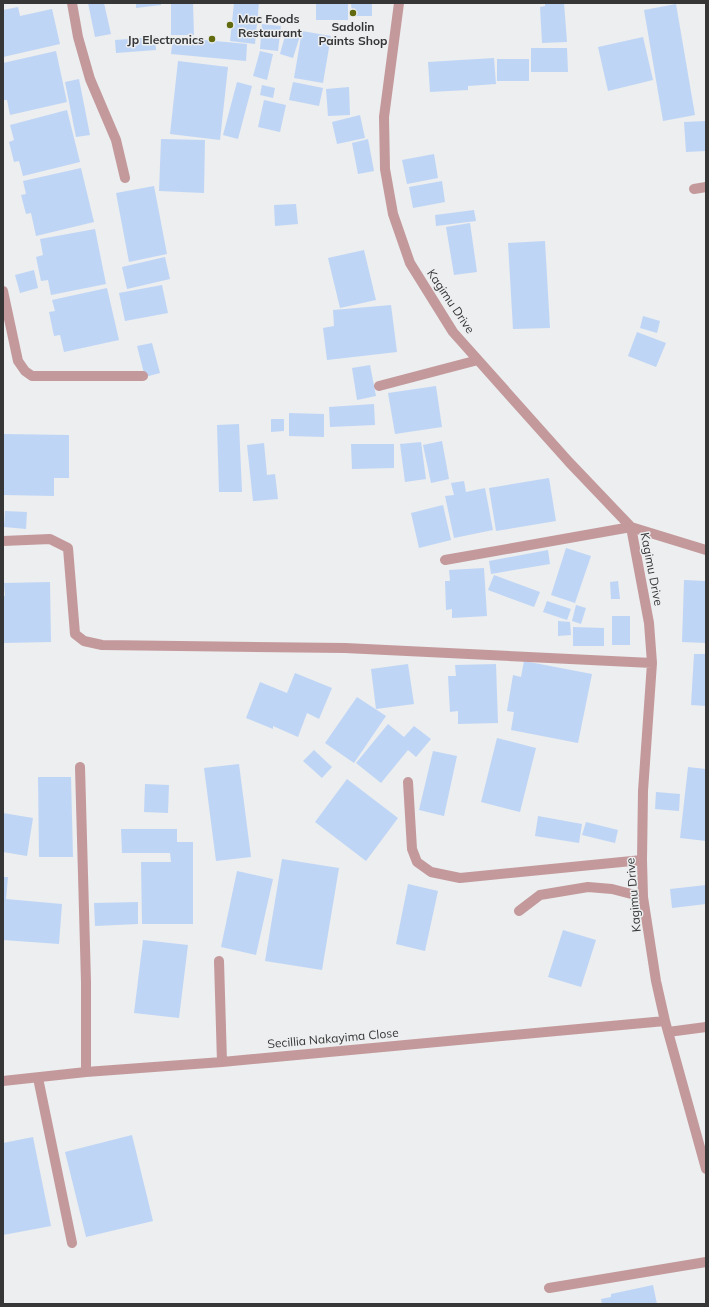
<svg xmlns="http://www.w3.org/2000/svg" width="709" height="1307" font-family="Mulish,sans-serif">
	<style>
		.building { fill: #bfd5f6 }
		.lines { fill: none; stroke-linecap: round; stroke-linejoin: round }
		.minor { stroke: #c3999c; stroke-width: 10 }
		.poi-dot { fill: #616a0e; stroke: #eceeef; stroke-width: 1.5 }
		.labels { text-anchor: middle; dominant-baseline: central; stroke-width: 3; stroke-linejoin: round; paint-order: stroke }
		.poi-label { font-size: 12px; font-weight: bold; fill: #363637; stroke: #eceeef; text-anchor: start }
		.street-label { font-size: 12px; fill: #363637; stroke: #eceeef }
	</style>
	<rect width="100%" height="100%" fill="#eceeef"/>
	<path class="building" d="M88,3H104L111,34L95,37Z
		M136,3H161V5L136,8Z
		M171,3H193L194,35H171Z
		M234,3H259L255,44L230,41Z
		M316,3H348V20H316Z
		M351,3H372V16H352Z
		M545,3H564L567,42L542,43L540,7L545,6Z
		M676,4L695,115L663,121L644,10Z
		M18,7L20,16L52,9L60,44L3,57V10Z
		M262,24L281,26L278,51L260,49Z
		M302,31L331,36L323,83L294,78Z
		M286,32L300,36L293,58L280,54Z
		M155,37L156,50L116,53L115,40Z
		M173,37L247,44L246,61L171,54Z
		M643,37L653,80L608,91L598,47Z
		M531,48H567L568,72H531Z
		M56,51L67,102L10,115L7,100H3V63Z
		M260,51L273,54L267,80L253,76Z
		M494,58L496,84L468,86V90L430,92L428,62Z
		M497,59H529V81H497Z
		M178,61L228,67L220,140L170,134Z
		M79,79L90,135L76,137L65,82Z
		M237,82L252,86L238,139L223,135Z
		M293,82L323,88L319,106L289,100Z
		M262,85L275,88L273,98L260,95Z
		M349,87L350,115L328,116L326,89Z
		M264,100L286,105L280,132L258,127Z
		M67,110L80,162L23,176L19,161L14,162L9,142L14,140L10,125Z
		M360,115L365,138L337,144L332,122Z
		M706,121V151L686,152L684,122Z
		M161,139L205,140L204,193L159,191Z
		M368,139L374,171L358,174L352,143Z
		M434,154L438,178L407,184L402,160Z
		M81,168L94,222L36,236L31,213L26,214L21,195L26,194L23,181Z
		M442,181L445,202L413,208L409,187Z
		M154,186L167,254L129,262L116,193Z
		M296,204L298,224L275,226L274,205Z
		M474,210L476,221L436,226L435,215Z
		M470,223L477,272L454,275L446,227Z
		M95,229L106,284L51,295L48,280L41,281L36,257L43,255L40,239Z
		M545,241L550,328L513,329L508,243Z
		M364,250L376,300L340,308L328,258Z
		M165,257L170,279L127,289L122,267Z
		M34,270L38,288L20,293L15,275Z
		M162,285L168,313L125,321L119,293Z
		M107,288L119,340L64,352L60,335L54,336L49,312L55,311L52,300Z
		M391,305L397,352L327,360L323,328L334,326L333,310Z
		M643,316L660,321L657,333L640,328Z
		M637,332L666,343L656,367L628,356Z
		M152,343L160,373L145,377L137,346Z
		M370,365L376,396L357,400L352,368Z
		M436,386L442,427L395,434L388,393Z
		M374,404L375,425L330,427L329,407Z
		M289,413L324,414V437L289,436Z
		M271,419H284V431L271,432Z
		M239,424L242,492H219L217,425Z
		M3,434L69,435V478H54V496L3,495Z
		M442,441L449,479L431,483L423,445Z
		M421,442L426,479L405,482L400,444Z
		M264,443L267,475L275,474L278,499L253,501L247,445Z
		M351,444H394V468L352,469Z
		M549,478L556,521L496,531L489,488Z
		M464,481L466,492L485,488L493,530L454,538L445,496L454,495L451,483Z
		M443,505L451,540L419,548L411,513Z
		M5,511L27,512L26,529L4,527Z
		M566,548L591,556L575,603L551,595Z
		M548,550L550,564L491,574L489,561Z
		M484,568L487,616L452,618V609L446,610L445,581H450L449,570Z
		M494,575L540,592L534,607L488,590Z
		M684,580L706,581V643L682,642Z
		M618,581L620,599H611L610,582Z
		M50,582L51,642L3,643V596H5L4,583Z
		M547,601L571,609L567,620L543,612Z
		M576,605L586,608L581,624L572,621Z
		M612,616H630V645H612Z
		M558,621L570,622L571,635L558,636Z
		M573,627L604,628V646H573Z
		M694,654H706V706L691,705Z
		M524,661L592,674L578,743L511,730L514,712L507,711L513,675L521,677Z
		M408,664L414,704L376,709L371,669Z
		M496,664L498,723L458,724V711L450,712L448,676H456L455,665Z
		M295,673L332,688L319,719L307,713L298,737L273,726V729L246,718L260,682L287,693Z
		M357,697L386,716L354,763L325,743Z
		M388,724L404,737L414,726L431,739L416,757L408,750L381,783L356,763Z
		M497,738L536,748L520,812L481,802Z
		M314,750L332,767L322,778L303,761Z
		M433,751L457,756L444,816L419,810Z
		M239,764L251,857L216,861L204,768Z
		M688,767L706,769V841L680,838Z
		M38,777H71L73,857H39Z
		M347,779L398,818L366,861L315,822Z
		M145,784L169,785L168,813L144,812Z
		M656,792L680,794L679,811L655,809Z
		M3,813L33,818L27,856L3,852Z
		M538,816L582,824L579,843L535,836Z
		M586,822L618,830L615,843L582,835Z
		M121,829H177V842H193V924H142L141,862H171L170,853H122Z
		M282,859L339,868L322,970L265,961Z
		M237,871L273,879L256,955L221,947Z
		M3,877H8L6,899L62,904L59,944L3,940Z
		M408,884L438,891L425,951L396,944Z
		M706,885V904L672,908L670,889Z
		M138,902V924L95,926L94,903Z
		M563,930L596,940L581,987L548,977Z
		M143,940L188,945L179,1018L134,1013Z
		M132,1135L153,1221L86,1237L65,1152Z
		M33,1137L51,1226L3,1235V1143Z
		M653,1285L657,1304H602L601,1299L611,1297V1294Z"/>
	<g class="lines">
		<path class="minor" d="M72,3L78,37L90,79L116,140L125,178
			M399,3L384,117L385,169L393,214L410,263L453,332L569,462L631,527L649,623L652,663L643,791L642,860L643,897L656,981L665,1021L706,1169
			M694,189L706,187
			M3,291L18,361L25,371L32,376H143
			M379,386L478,360
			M3,541L50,539L68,548L75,634L84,641L102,645L345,648L652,663
			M445,560L631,527L706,550
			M80,767L86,982V1072
			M408,782L412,849L417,862L431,872L460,878L642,860
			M519,911L540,895L588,887L612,889L643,897
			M219,961L222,1062
			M668,1032L706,1027
			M38,1078L72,1243
			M3,1081L86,1072L222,1062L665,1021
			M549,1288L706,1262"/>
	</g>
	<g class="poi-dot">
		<circle cx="353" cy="13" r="4"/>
		<circle cx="230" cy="25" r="4"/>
		<circle cx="212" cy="39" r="4"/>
	</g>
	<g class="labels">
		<g class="poi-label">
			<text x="238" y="18">Mac Foods<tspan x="238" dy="14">Restaurant</tspan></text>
			<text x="353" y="26" text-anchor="middle">Sadolin<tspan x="353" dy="14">Paints Shop</tspan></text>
			<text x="204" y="39" text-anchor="end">Jp Electronics</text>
		</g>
		<g class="street-label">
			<text transform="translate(451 301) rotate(56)">Kagimu Drive</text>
			<text transform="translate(652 569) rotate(79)">Kagimu Drive</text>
			<text transform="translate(633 895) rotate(-95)">Kagimu Drive</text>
			<text transform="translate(333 1038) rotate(-5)">Secillia Nakayima Close</text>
		</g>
	</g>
	<rect width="709" height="1307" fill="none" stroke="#363637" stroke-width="8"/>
</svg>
